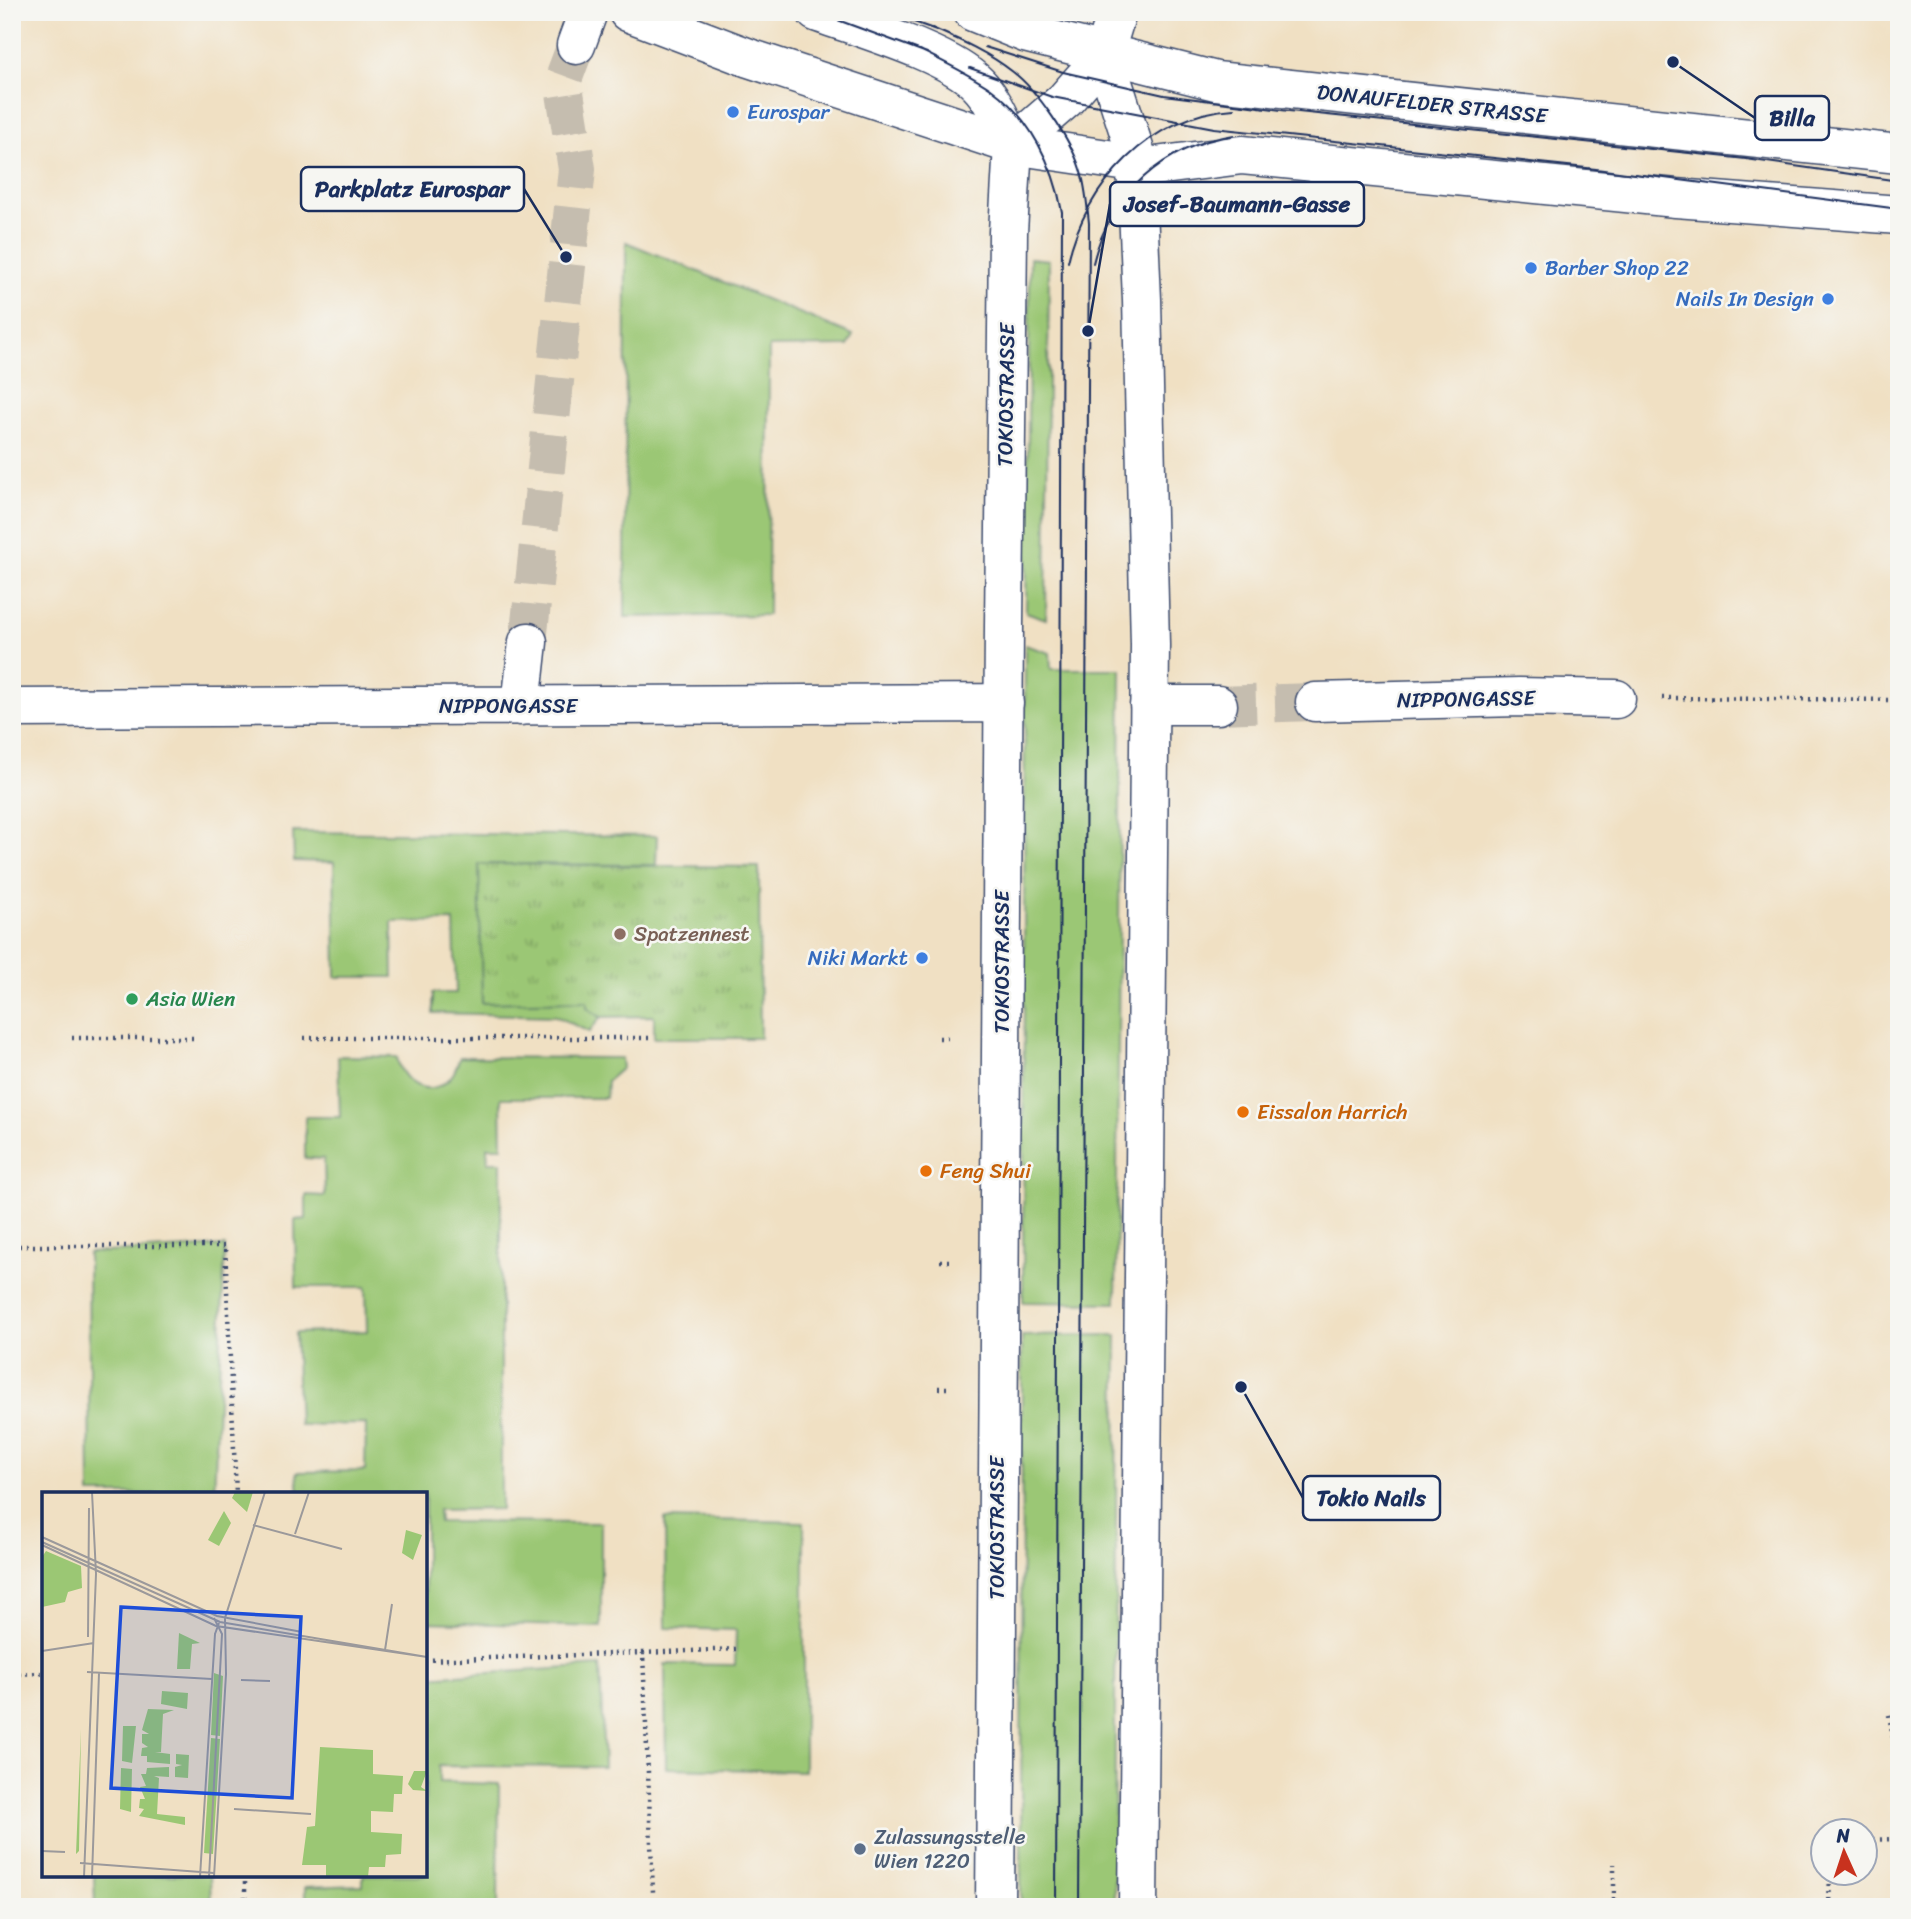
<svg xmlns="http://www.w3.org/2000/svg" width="1911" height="1919" font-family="Sriracha,sans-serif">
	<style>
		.grass { fill: #9bc774; stroke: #5b7b69; stroke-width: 2 }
		.park { fill: url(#park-tufts); stroke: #5b7b69; stroke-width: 2 }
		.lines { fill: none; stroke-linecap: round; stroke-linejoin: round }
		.minor-tunnel { stroke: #c5bdaf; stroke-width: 38; stroke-dasharray: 38 19; stroke-linecap: butt }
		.minor-casing { stroke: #3b4a6d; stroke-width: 41 }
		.major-casing { stroke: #3b4a6d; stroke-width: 41 }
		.path { stroke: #3b4a6d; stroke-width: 4.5; stroke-dasharray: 2 5; stroke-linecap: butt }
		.minor { stroke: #fff; stroke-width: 38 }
		.major { stroke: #fff; stroke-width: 38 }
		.tram { stroke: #1b2f5e; stroke-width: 2 }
		.shop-dot { fill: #3f7fe0; stroke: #f6f6f2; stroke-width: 2.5 }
		.education-dot { fill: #8d6e63; stroke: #f6f6f2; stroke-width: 2.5 }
		.leisure-dot { fill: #2e9e5b; stroke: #f6f6f2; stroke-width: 2.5 }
		.food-dot { fill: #e8710a; stroke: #f6f6f2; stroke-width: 2.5 }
		.service-dot { fill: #5c6f8a; stroke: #f6f6f2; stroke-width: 2.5 }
		.labels { text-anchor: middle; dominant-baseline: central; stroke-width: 5; stroke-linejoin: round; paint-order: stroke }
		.street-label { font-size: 21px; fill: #1b2f5e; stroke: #f6f6f2 }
		.shop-label { font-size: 21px; fill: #366cbe; stroke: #f6f6f2; text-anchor: start }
		.education-label { font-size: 21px; fill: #785e54; stroke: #f6f6f2; text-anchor: start }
		.leisure-label { font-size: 21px; fill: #27864d; stroke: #f6f6f2; text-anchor: start }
		.food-label { font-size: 21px; fill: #c56008; stroke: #f6f6f2; text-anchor: start }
		.service-label { font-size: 21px; fill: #4e5e75; stroke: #f6f6f2; text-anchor: start }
		.inset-road { fill: none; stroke: #9b999b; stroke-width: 2 }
		.view { fill: #1d4ed8; fill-opacity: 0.15; stroke: #1d4ed8; stroke-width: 3.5 }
		.inset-edge { fill: none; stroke: #1b2f5e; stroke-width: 3.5 }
		.leader { fill: none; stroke: #1b2f5e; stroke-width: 2.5 }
		.callout-dot { fill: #1b2f5e; stroke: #f6f6f2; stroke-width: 2.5 }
		.callout { fill: #f6f6f2; stroke: #1b2f5e; stroke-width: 2.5 }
		.callout-label { font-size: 23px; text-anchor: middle; font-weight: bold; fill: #1b2f5e }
	</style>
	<defs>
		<pattern id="park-tufts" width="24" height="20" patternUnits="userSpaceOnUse" patternTransform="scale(1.75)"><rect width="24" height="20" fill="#9bc774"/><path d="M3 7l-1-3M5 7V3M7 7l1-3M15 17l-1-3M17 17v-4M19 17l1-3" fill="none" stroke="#7ea262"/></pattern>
	</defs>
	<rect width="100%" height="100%" fill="#f6f6f2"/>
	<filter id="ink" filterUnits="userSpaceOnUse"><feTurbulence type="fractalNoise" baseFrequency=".0143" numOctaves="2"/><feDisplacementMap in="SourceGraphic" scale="14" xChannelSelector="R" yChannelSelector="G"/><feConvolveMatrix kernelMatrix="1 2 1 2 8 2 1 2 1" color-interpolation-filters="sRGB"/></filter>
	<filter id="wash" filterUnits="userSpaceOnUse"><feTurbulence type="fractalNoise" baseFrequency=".00686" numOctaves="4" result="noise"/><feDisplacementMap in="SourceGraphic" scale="28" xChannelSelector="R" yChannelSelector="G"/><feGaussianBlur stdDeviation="1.57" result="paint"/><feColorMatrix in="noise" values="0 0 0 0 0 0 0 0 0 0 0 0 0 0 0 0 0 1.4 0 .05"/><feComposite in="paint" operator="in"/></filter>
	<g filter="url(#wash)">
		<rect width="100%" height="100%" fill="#f0e0c3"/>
		<path class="grass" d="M626,242L853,335L848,346L769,347L768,615L625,617Z
			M1030,258L1049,260L1046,619L1026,612Z
			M1025,645L1050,653L1051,669H1121L1116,1303L1023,1302Z
			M293,832L657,836L656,865L479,864L587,1001L588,1008L601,1017L589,1032L556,1016L433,1013V993H456L454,921L392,922L393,977H336L334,862L294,861Z
			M338,1056L397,1057C401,1083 429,1100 450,1078C456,1072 457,1064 460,1057L621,1058L622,1068L607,1081L606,1098H501L502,1147H487L488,1162H501V1509L438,1510L439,1522L601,1523V1627L425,1622V1494H299L297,1472L365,1471L366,1424L299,1425L295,1333L367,1331L366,1287H296L295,1220L306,1219V1195L325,1196L324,1159L305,1158V1117H340Z
			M225,1246L214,1494H90L88,1253Z
			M1117,1335L1114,1907H1021L1022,1336Z
			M665,1519L804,1522V1771L666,1768L665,1664L735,1665L736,1630L666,1628Z
			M600,1666L604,1767L439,1766V1782L499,1784L498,1907H305V1887L363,1885V1875H425V1677Z
			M94,1875H210L211,1907H95Z"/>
		<path class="park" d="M479,864L759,867L760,1038H654V1016L601,1017L587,1008V1001L482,1003Z"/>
	</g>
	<g filter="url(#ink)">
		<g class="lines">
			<path class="minor-tunnel" d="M528,642L577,169L563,80L576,45
				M1218,705L1315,702"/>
			<g class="minor-casing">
				<path id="minor" d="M816,12C859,28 948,53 978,84C994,100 1003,125 1013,145
					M1117,12L1104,55L1135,151L1136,163L1142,300L1150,645L1138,1907
					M576,45L588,12
					M1315,702L1519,697L1616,699
					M1149,705H1218
					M521,706L528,642
					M12,708L1004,703
					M995,1907L1004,626L1008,232L1013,145L1065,100L1104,55"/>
			</g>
			<g class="major-casing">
				<path id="major" d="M628,12L749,58L1013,145L1155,166L1242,155L1676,198L1899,215
					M973,12L1025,33L1216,81L1899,154"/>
			</g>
			<path class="path" d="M1662,698L1899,700
				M72,1038H195
				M304,1038H654
				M939,1038H952
				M12,1246H225L236,1494
				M940,1261H952
				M938,1388H952
				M643,1653L736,1649
				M425,1660L643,1653L653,1892
				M12,1674L44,1673
				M1889,1715L1899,1771
				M1866,1840L1899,1839
				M245,1875V1907
				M1614,1907V1864
				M1829,1907L1830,1874"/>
			<use href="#minor" class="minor"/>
			<use href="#major" class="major"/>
			<path class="tram" d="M816,12L927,53
				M886,12L939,31
				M932,28C960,40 989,53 1013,72C1037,90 1071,140 1080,169C1086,186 1087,205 1089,223L1079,1907
				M985,47L1063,72L1164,95L1289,111L1746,159L1899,181
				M920,50C944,62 969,74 991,89C1030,117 1054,166 1062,212L1056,1907
				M970,68L1052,97L1214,128L1596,169L1899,209
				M1068,262C1085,185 1151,114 1234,109
				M1093,263C1110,194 1164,146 1234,135"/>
		</g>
	</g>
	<g class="shop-dot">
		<circle cx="733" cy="112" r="7"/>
		<circle cx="1531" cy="268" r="7"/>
		<circle cx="1828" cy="299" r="7"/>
		<circle cx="922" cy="958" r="7"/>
	</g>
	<circle class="education-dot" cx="620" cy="934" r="7"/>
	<circle class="leisure-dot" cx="132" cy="999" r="7"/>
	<g class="food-dot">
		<circle cx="1243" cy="1112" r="7"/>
		<circle cx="926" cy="1171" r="7"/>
	</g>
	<circle class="service-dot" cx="860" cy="1849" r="7"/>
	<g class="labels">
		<g class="street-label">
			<text transform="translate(1432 104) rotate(6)">DONAUFELDER STRASSE</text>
			<text transform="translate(1006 395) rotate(-89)">TOKIOSTRASSE</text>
			<text transform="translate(1466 699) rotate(-1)">NIPPONGASSE</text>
			<text x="508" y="706">NIPPONGASSE</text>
			<text transform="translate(1002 962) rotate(-90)">TOKIOSTRASSE</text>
			<text transform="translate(997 1528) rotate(-90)">TOKIOSTRASSE</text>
		</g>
		<g class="shop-label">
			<text x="747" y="112">Eurospar</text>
			<text x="1545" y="268">Barber Shop 22</text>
			<text x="1814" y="299" text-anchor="end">Nails In Design</text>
			<text x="908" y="958" text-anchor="end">Niki Markt</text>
		</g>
		<g class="education-label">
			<text x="634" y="934">Spatzennest</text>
		</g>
		<g class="leisure-label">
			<text x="146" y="999">Asia Wien</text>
		</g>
		<g class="food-label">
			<text x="1257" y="1112">Eissalon Harrich</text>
			<text x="940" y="1171">Feng Shui</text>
		</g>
		<g class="service-label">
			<text x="874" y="1837">Zulassungsstelle<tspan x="874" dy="24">Wien 1220</tspan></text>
		</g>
	</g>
	<g transform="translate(42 1492)">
		<rect width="385" height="385" fill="#f0e0c3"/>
		<path d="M4,59L39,74L40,96L26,100L23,110L0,115V65ZM137,141L158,151L150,152L148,177H135ZM172,181L181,184L178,244L169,243ZM106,217L132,218L121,222L119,260H113L128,262V272L105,270V264H99L100,256L106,255L100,251V242H107L100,238ZM81,234H94L90,271L80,269ZM39,237L37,359L34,362ZM169,246L178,247L171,362L162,361ZM134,262L147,263L146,286L133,285V275L140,273L134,272ZM127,275V285L112,284L117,286L115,322L143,325V333L97,324L102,317L97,316L98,307H103L98,295L104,294L99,282H104L105,276ZM79,276L90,277L89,320L78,317ZM372,279H385L379,295L385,299L371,298L366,292Z" fill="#9bc774"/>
		<path d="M193,0H211L205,20L190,6ZM182,19L189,31L177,54L166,48ZM364,38L380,43L371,68L360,61ZM120,199L146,201L145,217L119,212ZM278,255L331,258V282L361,284L360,302H352L351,320L329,319V340L360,342L359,362L344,363L343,375H327L326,385H284V373H260L265,335L273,334Z" fill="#9bc774"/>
		<path class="inset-road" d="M211,33L300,57M253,42L267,0M0,45L175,124L260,140M0,50L178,130L385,165M0,53L174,134L385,165M46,145L47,16M343,158L350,112M0,159L52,151M45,180L170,187M199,188L228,189M192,317L269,322M0,359L23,360M38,371L172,381M42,385L54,82L50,0M50,385L57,181M158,385L173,142L177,131M167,385L180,142L172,126M172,385L184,182L183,126L223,0"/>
		<path class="view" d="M79,115L259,125L250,306L69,296Z"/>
		<rect width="385" height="385" class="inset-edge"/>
	</g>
	<path class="leader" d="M1673 62L1755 118M566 257L524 189M1088 331L1110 204M1241 1387L1303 1498"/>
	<g class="callout-dot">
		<circle cx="1673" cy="62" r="7"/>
		<circle cx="566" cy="257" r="7"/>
		<circle cx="1088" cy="331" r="7"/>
		<circle cx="1241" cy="1387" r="7"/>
	</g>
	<g class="callout">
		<rect x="1755" y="96" width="74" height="44" rx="7"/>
		<rect x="301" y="167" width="223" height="44" rx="7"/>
		<rect x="1110" y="182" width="254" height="44" rx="7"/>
		<rect x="1303" y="1476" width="137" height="44" rx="7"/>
	</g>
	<g class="callout-label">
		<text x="1792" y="126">Billa</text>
		<text x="412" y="197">Parkplatz Eurospar</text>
		<text x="1237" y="212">Josef-Baumann-Gasse</text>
		<text x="1371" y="1506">Tokio Nails</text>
	</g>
	<rect width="1911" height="1919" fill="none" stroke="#f6f6f2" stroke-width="42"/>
	<g transform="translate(1844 1852) rotate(357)"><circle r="33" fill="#f6f6f2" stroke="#9ea6b7" stroke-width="2"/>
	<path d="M0-5L12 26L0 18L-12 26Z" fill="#c8321e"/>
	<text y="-10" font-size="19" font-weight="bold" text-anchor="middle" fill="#1b2f5e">N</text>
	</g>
</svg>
